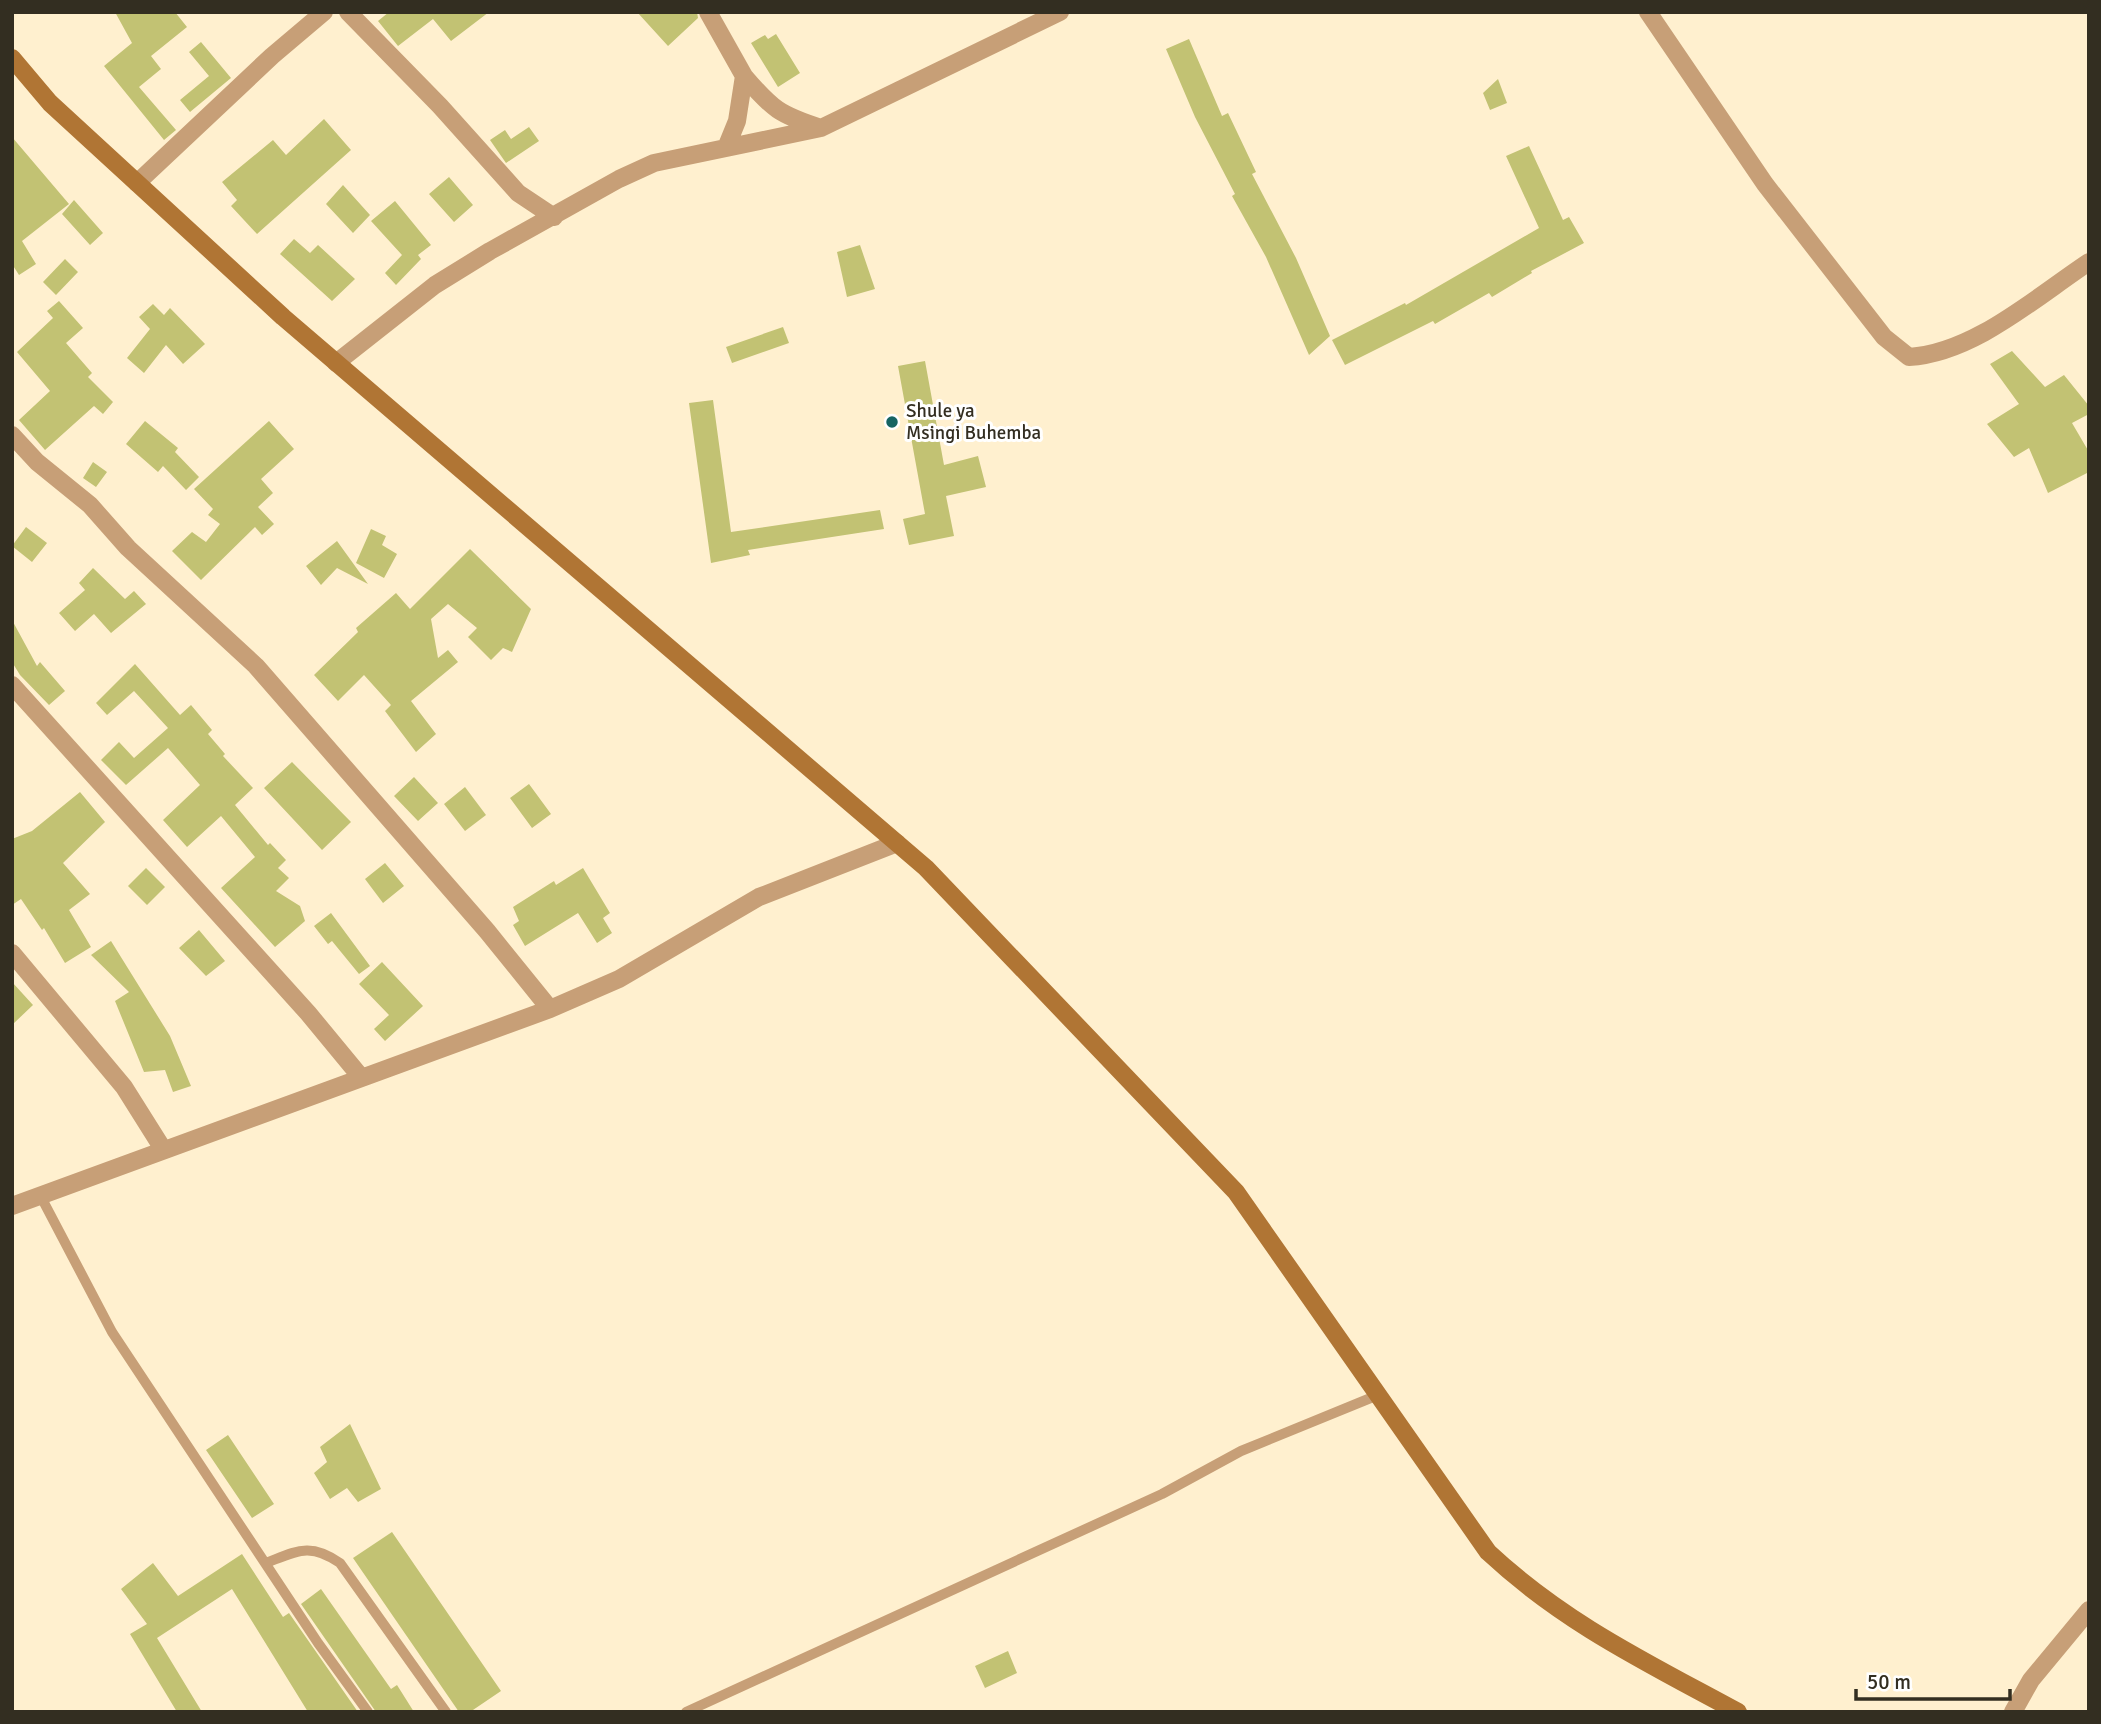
<svg xmlns="http://www.w3.org/2000/svg" width="2101" height="1724" font-family="Signika,sans-serif">
	<style>
		.building { fill: #c2c273 }
		.lines { fill: none; stroke-linecap: round; stroke-linejoin: round }
		.service { stroke: #c79f77; stroke-width: 10 }
		.minor { stroke: #c79f77; stroke-width: 18 }
		.secondary { stroke: #b07534; stroke-width: 18 }
		.poi-dot { fill: #166463; stroke: #fff; stroke-width: 2.5 }
		.labels { text-anchor: middle; dominant-baseline: central; stroke-width: 6; stroke-linejoin: round; paint-order: stroke }
		.poi-label { font-size: 19px; fill: #332e21; stroke: #fff; text-anchor: start }
	</style>
	<rect width="100%" height="100%" fill="#fff0cf"/>
	<path class="building" d="M115,12H175L187,27L151,56L161,69L139,87L176,130L164,140L104,66L132,43Z
		M389,12H489L451,41L433,19L398,46L378,21Z
		M637,12H697L698,18L668,46Z
		M776,34L800,73L778,87L751,43L765,35L768,39Z
		M1189,39L1222,116L1228,113L1256,172L1252,174L1296,258L1330,336L1309,355L1266,257L1232,196L1235,194L1195,117L1166,49Z
		M201,42L231,78L190,112L180,100L209,76L189,52Z
		M1498,79L1507,103L1490,110L1483,93Z
		M324,119L351,150L257,234L231,206L237,200L222,182L273,140L286,155Z
		M529,127L539,141L506,163L490,140L505,130L511,139Z
		M12,137L69,204L22,241L36,264L19,275L12,264Z
		M1529,146L1563,220L1569,217L1584,243L1531,271L1532,273L1492,297L1489,293L1435,324L1433,321L1345,365L1332,340L1405,303L1406,305L1539,228L1506,156Z
		M449,177L473,205L454,222L429,194Z
		M343,185L370,215L353,233L326,204Z
		M74,200L103,233L90,245L62,214Z
		M395,201L431,245L418,255L421,259L396,285L385,273L402,255L371,221Z
		M294,239L310,253L318,245L355,279L332,301L280,254Z
		M860,245L875,289L847,297L837,252Z
		M65,259L78,272L56,295L43,282Z
		M59,301L83,328L66,343L92,373L88,377L113,402L103,414L94,406L45,450L19,420L50,391L17,352L53,318L47,311Z
		M153,304L164,315L170,308L205,344L183,364L166,345L144,373L127,358L150,329L139,317Z
		M783,327L789,343L732,363L726,347Z
		M2012,351L2045,387L2064,375L2089,406V414L2072,423L2089,452V472L2048,493L2029,448L2014,457L1987,424L2019,404L1990,364Z
		M925,361L944,465L978,456L986,487L946,496L954,536L909,545L903,519L925,514L898,366Z
		M713,400L731,532L880,510L884,529L748,550L750,555L711,563L689,403Z
		M145,421L178,448L175,452L199,477L186,490L163,466L158,472L126,444Z
		M269,421L294,449L261,479L273,493L258,507L274,524L262,535L255,527L201,580L172,551L192,532L206,542L220,524L208,515L213,509L194,489Z
		M93,462L107,472L96,487L83,478Z
		M26,527L47,543L32,562L12,546Z
		M371,529L386,536L382,545L397,554L384,578L356,563Z
		M337,541L368,584L337,568L321,585L306,566Z
		M470,549L531,609L512,652L503,648L491,660L468,637L477,628L448,604L431,619L438,658L448,650L458,662L411,701L436,734L416,752L385,711L391,705L364,675L338,701L314,675L358,632L356,628L396,593L410,609Z
		M93,568L125,599L134,591L146,604L111,633L94,614L75,631L59,613L85,590L79,583Z
		M12,620L37,666L40,662L65,691L49,705L20,675L12,662Z
		M135,664L180,715L191,705L212,730L208,734L225,754L223,756L253,788L235,805L268,845L270,843L286,860L278,868L289,878L276,891L300,906L305,921L275,947L221,888L255,857L221,816L187,847L163,820L200,785L168,748L126,785L101,760L119,742L134,758L168,728L134,691L107,715L96,703Z
		M292,762L351,822L322,850L264,788Z
		M414,777L438,803L418,821L394,796Z
		M529,784L551,814L532,828L510,798Z
		M465,787L486,815L465,831L444,804Z
		M80,792L105,822L63,863L90,894L69,910L91,947L65,963L44,928L42,930L21,899L12,905V839L32,831Z
		M385,863L404,886L383,903L365,879Z
		M146,868L165,887L147,905L128,886Z
		M583,868L610,913L603,918L612,933L597,943L578,913L525,946L513,925L519,921L513,907L554,881L556,885Z
		M331,913L370,966L359,974L332,941L328,944L314,926Z
		M199,930L225,961L206,976L179,948Z
		M111,941L170,1036L191,1086L173,1092L165,1070L144,1072L115,1001L129,992L91,955Z
		M382,962L423,1006L385,1041L374,1029L389,1015L359,984Z
		M12,982L33,1005L12,1025Z
		M350,1424L381,1489L358,1502L347,1488L330,1499L314,1473L327,1462L320,1447Z
		M228,1435L274,1504L252,1518L206,1450Z
		M392,1532L501,1691L470,1712H459L353,1558Z
		M242,1554L283,1617L289,1613L358,1712H308L232,1589L157,1638L202,1712H177L130,1634L147,1624L121,1589L153,1563L178,1596Z
		M321,1589L391,1689L397,1685L414,1712H376L301,1604Z
		M1008,1651L1017,1673L985,1688L975,1666Z"/>
	<g class="lines">
		<path class="service" d="M40,1195L112,1332L318,1643L368,1712
			M266,1563C297,1551 310,1542 340,1563L446,1712
			M686,1712L1162,1494L1241,1451L1378,1395"/>
		<path class="minor" d="M348,12L440,106L518,193L554,217
			M708,12L744,76L737,121L726,148
			M1648,12L1765,184L1884,337L1909,357C1974,353 2036,297 2089,262
			M744,76C772,109 780,115 821,128
			M137,183L272,56L324,12
			M336,363L435,285L490,251L619,179L654,163L821,128L1060,12
			M12,435L37,462L90,505L128,548L256,666L487,931L550,1009
			M12,685L308,1013L360,1076
			M12,953L124,1087L163,1149
			M12,1206L550,1009L619,979L759,897L897,843
			M2013,1712L2031,1680L2089,1610"/>
		<path class="secondary" d="M12,58L50,103L283,317L926,868L1236,1192L1488,1552C1564,1623 1648,1663 1738,1712"/>
	</g>
	<circle class="poi-dot" cx="892" cy="422" r="7"/>
	<g class="labels">
		<g class="poi-label">
			<text x="906" y="411">Shule ya<tspan x="906" dy="22">Msingi Buhemba</tspan></text>
		</g>
	</g>
	<rect width="2101" height="1724" fill="none" stroke="#332e21" stroke-width="28"/>
	<path d="M1856 1689v10h154v-10" fill="none" stroke="#332e21" stroke-width="3.5"/>
	<text x="1867" y="1689" font-size="21" fill="#332e21" stroke="#ffffff" stroke-width="5" paint-order="stroke">50 m</text>
</svg>
